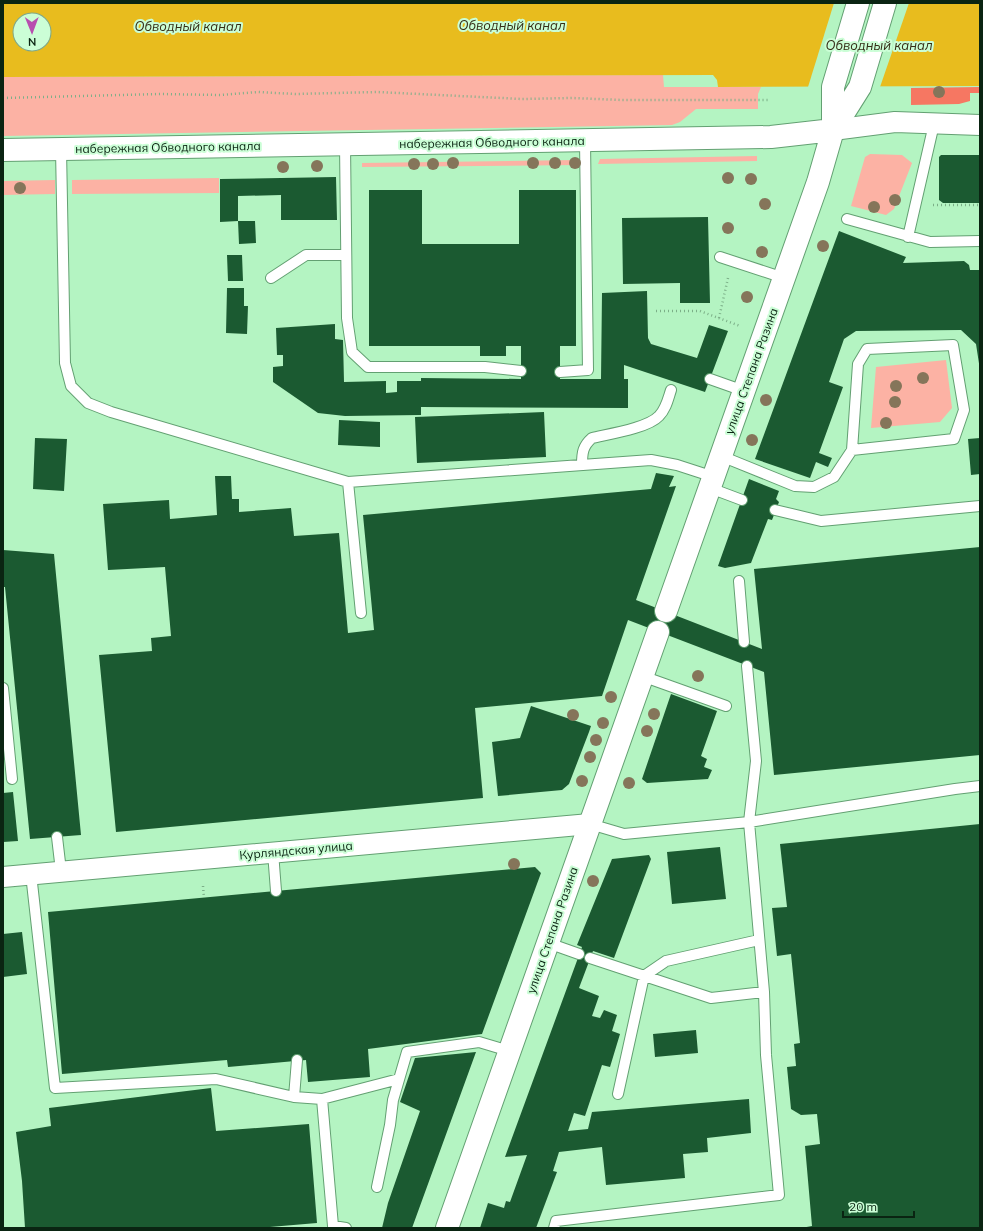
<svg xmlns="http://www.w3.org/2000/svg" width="983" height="1231" font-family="Mulish,sans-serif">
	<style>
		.green { fill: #fcb2a4 }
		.forest { fill: #f67762 }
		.water { fill: #e8bc1e; fill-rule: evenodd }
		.pier { fill: #b4f4c2 }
		.building { fill: #1b5a31 }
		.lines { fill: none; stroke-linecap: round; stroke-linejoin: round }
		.lane-casing { stroke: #63a072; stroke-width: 12 }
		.street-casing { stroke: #63a072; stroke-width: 22 }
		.secondary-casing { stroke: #63a072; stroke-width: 24 }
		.path { stroke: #7caf88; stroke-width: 2.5; stroke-dasharray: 1 3; stroke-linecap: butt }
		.lane { stroke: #fff; stroke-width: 10 }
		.street { stroke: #fff; stroke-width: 20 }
		.secondary { stroke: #fff; stroke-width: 22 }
		.tree { fill: #85755a }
		.labels { text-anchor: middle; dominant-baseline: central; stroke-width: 4; stroke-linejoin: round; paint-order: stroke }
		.street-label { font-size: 12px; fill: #0a2412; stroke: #cbfed6 }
		.water-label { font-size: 13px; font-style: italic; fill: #352d17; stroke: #cbfed6 }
	</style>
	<rect width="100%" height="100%" fill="#b4f4c2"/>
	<path class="green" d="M663,75L664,87H761L758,94V109H696L680,122L672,125L3,136V77Z
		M870,154L902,155L912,163L894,209L886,215L851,206L865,157Z
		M757,156V161L598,164L600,159Z
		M576,160L578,165L362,167V163Z
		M219,178V193L72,194V180Z
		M55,180V194L3,195V181Z
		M946,360L952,408L940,422L871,428L876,367Z"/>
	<path class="forest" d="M980,87V93H970V101L959,104L911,105V88Z"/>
	<path class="water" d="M3,3H980V86L718,87L717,80L713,75L3,77ZM20,20H44V44H20Z"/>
	<path class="pier" d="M834,3H909L880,87H808Z"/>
	<path class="building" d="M941,155H980V203H943L939,200V157Z
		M336,177L337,220H281V195L238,196V221L220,222V179Z
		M369,190H422V244H519V190H576V346H560V379H601L602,293L647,291L648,338L651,344L697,358L709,325L728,331L705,392L624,365V379H628V408L421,407V415L345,416L318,413L273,382V367L283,366V355H277L276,328L335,324V339L343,340L344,382L386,381V393L397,392V381H421V378L521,379V346H506V356H480V346H369Z
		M708,217L710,303H680V283L623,284L622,218Z
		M238,221H255L256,243L239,244Z
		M839,231L906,257L903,263L964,261L969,265L970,270H980V370L976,344L961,330L856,331L844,339L829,382L843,387L819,453L832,458L828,467L816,462L810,478L755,459Z
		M227,255H242L243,281H228Z
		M227,288H244V306H248L247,334L226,333Z
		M544,412L546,457L417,463L415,417Z
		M339,420L380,422V447L338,445Z
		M35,438L67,439L64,491L33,489Z
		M980,438V474L971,475L968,439Z
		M656,473L674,476L669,487L676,486L636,600L762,649L754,569L980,547V755L774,775L764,672L628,620L602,696L475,708L483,798L116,832L99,655L152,651L151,638L171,636L165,567L108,570L103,504L169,500L170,519L217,515L215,476H231L232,499H239V512L291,508L294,536L339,533L348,633L374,630L363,515L651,489Z
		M749,479L779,491L776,499L779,502L772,520L768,519L751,563L725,568L718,566Z
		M3,550L54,554L81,835L30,839L5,587H3Z
		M671,694L717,711L701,756L707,759L704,767L712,770L708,779L647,783L642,779Z
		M531,706L591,726L589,732L569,784L562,790L498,796L492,742L520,738Z
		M13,792L18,841L3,842V793Z
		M980,824V1228H801L812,1226L805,1146L820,1144L817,1114L801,1115L791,1109L787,1067L796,1066L794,1044L800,1043L791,954L777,956L772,908L787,907L780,844Z
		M720,847L726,899L672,904L667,852Z
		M649,855L651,859L614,958L593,951L579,988L599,996L592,1016L600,1018L604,1010L617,1015L612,1031L620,1034L610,1067L602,1065L585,1116L574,1113L568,1131L588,1129L592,1112L749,1099L751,1133L707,1138L708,1152L683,1154L685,1178L606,1185L602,1147L559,1152L553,1171L557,1172L536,1228H480L488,1203L504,1208L506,1201L510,1202L527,1155L505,1157L582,947L577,945L612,859Z
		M535,867L541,873L482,1034L368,1049L370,1077L308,1082L306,1060L228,1067L227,1060L62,1074L48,912Z
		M22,932L27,974L3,977V934Z
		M696,1030L698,1053L655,1057L653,1034Z
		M476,1052L412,1228H382L388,1203L420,1111L400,1102L415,1058Z
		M211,1088L216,1131L309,1124L317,1223L258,1228H25L22,1181L16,1132L51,1126L49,1108Z"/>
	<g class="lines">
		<g class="lane-casing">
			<path id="lane" d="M345,144L347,318L352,352L368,367H485L521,371
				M61,149L65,363L71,386L88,403L111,412L348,482L651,460L677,465L714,477
				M847,219L930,242L980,241
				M908,237L934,124
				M720,257L784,278
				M271,278L306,255H346
				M560,372L588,370L585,141
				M710,379L744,391
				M721,456L795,486L814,487L834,477L852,450L858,364L867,349L953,345L964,410L954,439L852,450
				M582,465C582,452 583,446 592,438C609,434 648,428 659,416C666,409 668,399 671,390
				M348,482L361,613
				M710,488L742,500
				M775,510L821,521L980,506
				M739,581L744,642
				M642,676L726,706
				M3,688L12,779
				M590,824L624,834L749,822L955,789L980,786
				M57,837L61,871
				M273,852L276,891
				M31,874L55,1088L216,1079L294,1097L322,1099L399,1079
				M548,943L579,954
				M590,958L711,998L764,992
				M618,1094L644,976L666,961L759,940
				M294,1097L297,1060
				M322,1099L333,1226L346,1228
				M377,1187L390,1125L393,1100L407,1052L479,1042L509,1051
				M554,1228L556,1221L779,1195L766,1055L764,992L749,822L756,761L747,666"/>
		</g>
		<g class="street-casing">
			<path id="street" d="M833,130L895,122L980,125
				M3,877L590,824"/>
		</g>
		<g class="secondary-casing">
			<path id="secondary" d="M833,130L860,87L885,3
				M3,150L771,137L833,130
				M666,611L818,182L833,130V87L858,3
				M447,1228L658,632"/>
		</g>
		<path class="path" d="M3,98L160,94L220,95L258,92L295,94L377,92L522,99L572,98L622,100H770
			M933,205H980
			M656,311H700L740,326
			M719,318L728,278
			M203,886L204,898"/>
		<use href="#lane" class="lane"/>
		<use href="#street" class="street"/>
		<use href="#secondary" class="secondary"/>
	</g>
	<g class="tree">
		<circle cx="939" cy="92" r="6"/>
		<circle cx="453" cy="163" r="6"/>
		<circle cx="533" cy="163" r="6"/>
		<circle cx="555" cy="163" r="6"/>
		<circle cx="575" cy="163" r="6"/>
		<circle cx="414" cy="164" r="6"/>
		<circle cx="433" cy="164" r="6"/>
		<circle cx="317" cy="166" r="6"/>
		<circle cx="283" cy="167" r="6"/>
		<circle cx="728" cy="178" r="6"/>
		<circle cx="751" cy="179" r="6"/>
		<circle cx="20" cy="188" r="6"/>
		<circle cx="895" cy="200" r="6"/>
		<circle cx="765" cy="204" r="6"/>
		<circle cx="874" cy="207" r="6"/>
		<circle cx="728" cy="228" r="6"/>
		<circle cx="823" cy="246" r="6"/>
		<circle cx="762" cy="252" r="6"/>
		<circle cx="747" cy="297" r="6"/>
		<circle cx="923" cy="378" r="6"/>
		<circle cx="896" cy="386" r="6"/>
		<circle cx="766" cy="400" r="6"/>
		<circle cx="895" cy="402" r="6"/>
		<circle cx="886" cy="423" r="6"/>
		<circle cx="752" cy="440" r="6"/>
		<circle cx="698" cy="676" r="6"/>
		<circle cx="611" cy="697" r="6"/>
		<circle cx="654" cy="714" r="6"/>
		<circle cx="573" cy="715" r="6"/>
		<circle cx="603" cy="723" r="6"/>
		<circle cx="647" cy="731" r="6"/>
		<circle cx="596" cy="740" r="6"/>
		<circle cx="590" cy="757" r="6"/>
		<circle cx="582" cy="781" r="6"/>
		<circle cx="629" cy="783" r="6"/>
		<circle cx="514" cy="864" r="6"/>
		<circle cx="593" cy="881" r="6"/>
	</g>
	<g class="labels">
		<g class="street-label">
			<text transform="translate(492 142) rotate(-1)">набережная Обводного канала</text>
			<text transform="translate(168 147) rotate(-1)">набережная Обводного канала</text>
			<text transform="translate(751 371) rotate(-70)">улица Степана Разина</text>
			<text transform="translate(296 850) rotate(-5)">Курляндская улица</text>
			<text transform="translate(552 930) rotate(-71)">улица Степана Разина</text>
		</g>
		<g class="water-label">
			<text x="512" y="25">Обводный канал</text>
			<text x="188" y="26">Обводный канал</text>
			<text x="879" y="45">Обводный канал</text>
		</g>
	</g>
	<rect width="983" height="1231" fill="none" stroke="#0a2412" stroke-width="8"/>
	<g transform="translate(32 32) rotate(179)"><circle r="19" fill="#cbfed6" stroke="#7ea788"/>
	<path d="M0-3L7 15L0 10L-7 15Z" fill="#b84eaf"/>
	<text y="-6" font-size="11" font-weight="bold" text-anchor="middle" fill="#0a2412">N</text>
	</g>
	<path d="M843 1211v6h71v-6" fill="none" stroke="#0a2412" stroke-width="2"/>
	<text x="849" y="1211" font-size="12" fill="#0a2412" stroke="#cbfed6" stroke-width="3" paint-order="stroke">20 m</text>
</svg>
